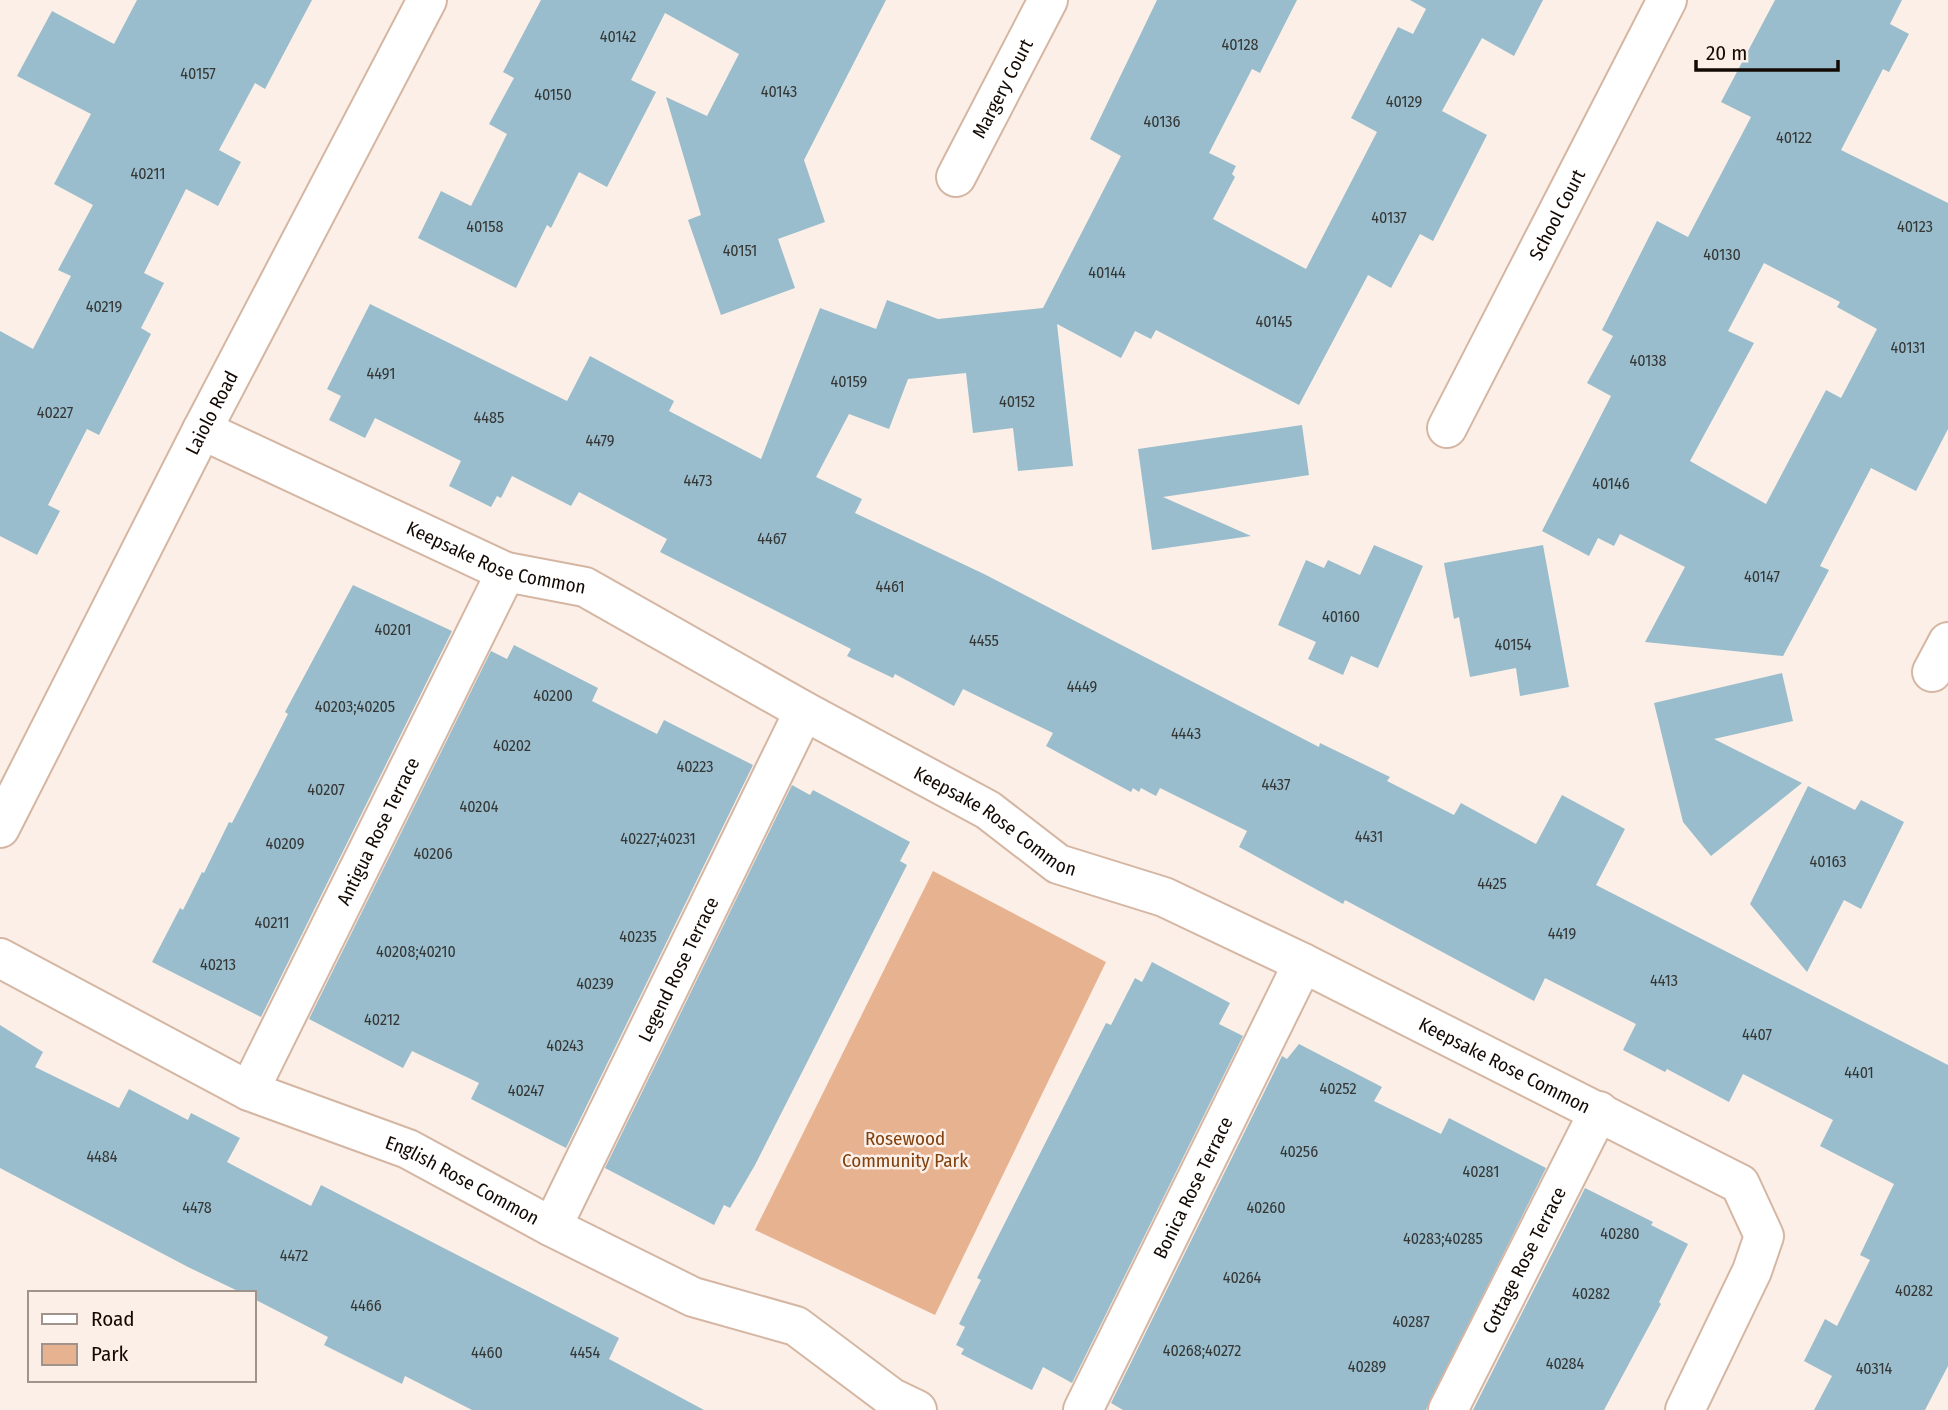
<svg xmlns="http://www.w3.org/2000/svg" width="1948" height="1410" font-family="'Fira Sans Condensed',sans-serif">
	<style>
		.green { fill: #e7b290 }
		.building { fill: #99bdcc; fill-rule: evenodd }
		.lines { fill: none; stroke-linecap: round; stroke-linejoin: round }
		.street-casing { stroke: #d5b6a3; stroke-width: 42 }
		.street { stroke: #fff; stroke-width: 38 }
		.labels { text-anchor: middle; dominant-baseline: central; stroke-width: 5; stroke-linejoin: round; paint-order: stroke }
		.number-label { font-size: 16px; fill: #353736 }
		.street-label { font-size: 19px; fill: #140a04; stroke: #fcefe7 }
		.park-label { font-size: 19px; fill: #82420f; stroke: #fcefe7 }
	</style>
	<rect width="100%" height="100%" fill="#fcefe7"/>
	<path class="green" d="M933,871L1106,962L935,1315L755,1230Z"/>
	<path class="building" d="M137,0H312L265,89L255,83L219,150L241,162L218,206L186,189L144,273L164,283L141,328L151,334L99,435L87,429L48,505L60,511L37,555L0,536V331L33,349L71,276L58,270L93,205L54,184L91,114L17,76L52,11L114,44Z
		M541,0H886L804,160L825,222L778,239L795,288L721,315L688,220L701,215L666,97L707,116L739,54L665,13L631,80L656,92L607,187L579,172L551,228L547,225L516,288L418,238L441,191L471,206L507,134L489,124L514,78L503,72Z
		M1157,0H1297L1260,73L1252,69L1209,153L1236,166L1232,174L1235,177L1213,219L1306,269L1377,132L1351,118L1398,27L1413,34L1426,9L1410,0H1543L1514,56L1482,38L1442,111L1487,135L1433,241L1420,234L1391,288L1368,275L1299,405L1156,330L1151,339L1135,331L1121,358L1057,324L1073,466L1018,471L1013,428L973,433L966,373L908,379L889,429L849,414L816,477L862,499L855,513L984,574L1319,747L1320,743L1390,777L1387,781L1454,815L1461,803L1536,844L1562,795L1625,829L1596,885L1948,1065V1366L1925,1410H1814L1832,1376L1804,1361L1825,1319L1837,1326L1870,1260L1860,1255L1894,1184L1820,1146L1833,1120L1743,1074L1729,1102L1667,1069L1665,1072L1623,1050L1636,1024L1545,978L1534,1001L1345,900L1343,904L1239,847L1247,831L1160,788L1156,796L1141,788L1139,792L1133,788L1131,792L1046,746L1053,733L963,689L954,706L895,674L893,678L847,656L851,649L660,552L667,539L579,492L571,506L512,476L501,498L497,496L491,507L449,486L461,461L375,418L365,438L329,420L341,396L327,389L370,304L567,401L590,356L674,401L669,411L761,459L820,308L876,329L887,300L938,319L1043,308L1121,156L1090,139Z
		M1775,0H1902L1890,24L1909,34L1889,72L1883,69L1841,150L1948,203V429L1916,491L1871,468L1820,566L1829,570L1783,656L1645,642L1685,567L1620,534L1614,546L1598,538L1589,556L1542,531L1611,396L1587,383L1613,336L1602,330L1657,221L1688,237L1751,117L1721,102ZM1764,263L1840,302L1837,307L1877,329L1841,398L1826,390L1766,504L1690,461L1754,343L1728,331Z
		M1302,425L1309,475L1163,497L1251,536L1152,550L1138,449Z
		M1374,545L1423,566L1378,668L1351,656L1343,675L1308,659L1316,642L1278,625L1306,560L1324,568L1328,560L1360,575Z
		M1543,545L1569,687L1520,696L1516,668L1470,677L1459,617L1454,619L1444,563Z
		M353,585L452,631L261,1017L152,962L180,908L183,910L202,872L204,873L229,822L232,823L288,714L285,712Z
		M514,645L598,688L592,701L657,734L664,720L753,765L566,1148L471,1099L479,1083L412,1051L403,1068L309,1019L491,651L507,659Z
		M1782,673L1793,721L1714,739L1802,783L1711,856L1683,822L1654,703Z
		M792,785L810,795L813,790L910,842L900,861L907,865L755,1165L730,1208L724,1205L714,1225L605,1168Z
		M1808,786L1855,810L1861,800L1904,822L1861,909L1844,900L1807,972L1750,904Z
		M1152,962L1230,1003L1219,1024L1243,1036L1072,1383L1043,1367L1032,1390L961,1354L964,1349L956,1345L965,1327L959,1324L981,1280L977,1278L1106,1023L1111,1025L1135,978L1142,982Z
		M0,1025L43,1052L35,1067L119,1108L129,1089L188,1120L191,1113L240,1138L227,1162L311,1206L321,1185L619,1338L609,1359L704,1410H472L405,1376L402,1384L324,1345L328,1337L254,1299V1293H242L188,1267L0,1168Z
		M1299,1044L1382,1087L1374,1101L1441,1134L1449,1118L1546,1168L1426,1410H1123L1111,1403L1282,1056L1287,1059Z
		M1585,1188L1653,1222L1651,1225L1688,1244L1659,1302L1661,1304L1604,1410H1473Z"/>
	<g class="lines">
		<g class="street-casing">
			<g id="street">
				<path id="s1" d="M956,177L1048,0"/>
				<path id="s2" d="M1447,428L1667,0"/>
				<path id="s3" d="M202,430L506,572L585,587L804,711L988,810L1058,864L1164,897L1303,963L1740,1184L1764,1236L1752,1271L1685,1410"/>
				<path d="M1932,672L1948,642"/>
				<path id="s4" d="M0,828L202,430L427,0"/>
				<path id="s5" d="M0,958L249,1091L408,1149L552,1227L693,1297L796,1326L892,1398L917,1410"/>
				<path id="s6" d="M249,1091L506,572"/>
				<path id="s7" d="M552,1227L804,711"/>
				<path id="s8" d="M1083,1410L1303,963"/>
				<path id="s9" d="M1448,1410L1599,1111"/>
			</g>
		</g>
		<use href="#street" class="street"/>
	</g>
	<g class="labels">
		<g class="number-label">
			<text x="618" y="36">40142</text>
			<text x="1240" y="44">40128</text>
			<text x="198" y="73">40157</text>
			<text x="779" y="91">40143</text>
			<text x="553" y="94">40150</text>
			<text x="1404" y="101">40129</text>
			<text x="1162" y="121">40136</text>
			<text x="1794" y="137">40122</text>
			<text x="148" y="173">40211</text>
			<text x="1389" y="217">40137</text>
			<text x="485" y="226">40158</text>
			<text x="1915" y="226">40123</text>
			<text x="740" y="250">40151</text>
			<text x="1722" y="254">40130</text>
			<text x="1107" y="272">40144</text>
			<text x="104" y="306">40219</text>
			<text x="1274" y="321">40145</text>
			<text x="1908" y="347">40131</text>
			<text x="1648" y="360">40138</text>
			<text x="381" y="373">4491</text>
			<text x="849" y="381">40159</text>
			<text x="1017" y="401">40152</text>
			<text x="55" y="412">40227</text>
			<text x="489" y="417">4485</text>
			<text x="600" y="440">4479</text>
			<text x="698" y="480">4473</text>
			<text x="1611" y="483">40146</text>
			<text x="772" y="538">4467</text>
			<text x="1762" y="576">40147</text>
			<text x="890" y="586">4461</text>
			<text x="1341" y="616">40160</text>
			<text x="393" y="629">40201</text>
			<text x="984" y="640">4455</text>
			<text x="1513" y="644">40154</text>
			<text x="1082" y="686">4449</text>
			<text x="553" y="695">40200</text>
			<text x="355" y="706">40203;40205</text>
			<text x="1186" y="733">4443</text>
			<text x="512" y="745">40202</text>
			<text x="695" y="766">40223</text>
			<text x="1276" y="784">4437</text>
			<text x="326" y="789">40207</text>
			<text x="479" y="806">40204</text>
			<text x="1369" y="836">4431</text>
			<text x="658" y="838">40227;40231</text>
			<text x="285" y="843">40209</text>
			<text x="433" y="853">40206</text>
			<text x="1828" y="861">40163</text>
			<text x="1492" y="883">4425</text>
			<text x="272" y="922">40211</text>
			<text x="1562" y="933">4419</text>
			<text x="638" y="936">40235</text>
			<text x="416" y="951">40208;40210</text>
			<text x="218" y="964">40213</text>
			<text x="1664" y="980">4413</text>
			<text x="595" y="983">40239</text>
			<text x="382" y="1019">40212</text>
			<text x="1757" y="1034">4407</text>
			<text x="565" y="1045">40243</text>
			<text x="1859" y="1072">4401</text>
			<text x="1338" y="1088">40252</text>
			<text x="526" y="1090">40247</text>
			<text x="1299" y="1151">40256</text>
			<text x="102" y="1156">4484</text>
			<text x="1481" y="1171">40281</text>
			<text x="197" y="1207">4478</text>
			<text x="1266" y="1207">40260</text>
			<text x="1620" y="1233">40280</text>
			<text x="1443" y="1238">40283;40285</text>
			<text x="294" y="1255">4472</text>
			<text x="1242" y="1277">40264</text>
			<text x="1914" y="1290">40282</text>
			<text x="1591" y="1293">40282</text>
			<text x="366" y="1305">4466</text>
			<text x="1411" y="1321">40287</text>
			<text x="1202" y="1350">40268;40272</text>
			<text x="487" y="1352">4460</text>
			<text x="585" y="1352">4454</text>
			<text x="1565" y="1363">40284</text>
			<text x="1367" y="1366">40289</text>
			<text x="1874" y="1368">40314</text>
		</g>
		<g class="street-label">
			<text stroke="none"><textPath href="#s1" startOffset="100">Margery Court</textPath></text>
			<text stroke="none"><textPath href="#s2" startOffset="240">School Court</textPath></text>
			<text stroke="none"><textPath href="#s4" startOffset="466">Laiolo Road</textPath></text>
			<text stroke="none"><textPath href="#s3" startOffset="322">Keepsake Rose Common</textPath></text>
			<text stroke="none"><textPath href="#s3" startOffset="889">Keepsake Rose Common</textPath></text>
			<text stroke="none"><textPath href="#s6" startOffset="290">Antigua Rose Terrace</textPath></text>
			<text stroke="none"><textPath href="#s7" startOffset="287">Legend Rose Terrace</textPath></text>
			<text stroke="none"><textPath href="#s3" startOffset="1456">Keepsake Rose Common</textPath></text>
			<text stroke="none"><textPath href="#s5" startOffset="514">English Rose Common</textPath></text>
			<text stroke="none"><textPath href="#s8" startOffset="248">Bonica Rose Terrace</textPath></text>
			<text stroke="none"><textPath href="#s9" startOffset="168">Cottage Rose Terrace</textPath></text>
		</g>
		<g class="park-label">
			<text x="905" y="1138">Rosewood<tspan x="905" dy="22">Community Park</tspan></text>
		</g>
	</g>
	<rect x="28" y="1291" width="228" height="91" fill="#fcefe7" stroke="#9f938c" stroke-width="2"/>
	<rect x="42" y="1314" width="35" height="10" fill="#ffffff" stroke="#9f938c" stroke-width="2"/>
	<text x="91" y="1326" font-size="21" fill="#140a04">Road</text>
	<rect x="42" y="1344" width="35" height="21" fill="#e7b290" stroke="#9f938c" stroke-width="2"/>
	<text x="91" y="1361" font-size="21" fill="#140a04">Park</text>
	<path d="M1696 60v10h142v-10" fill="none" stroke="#140a04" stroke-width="3.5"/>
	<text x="1706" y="60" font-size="21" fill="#140a04" stroke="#fcefe7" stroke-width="5" paint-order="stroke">20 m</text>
</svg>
